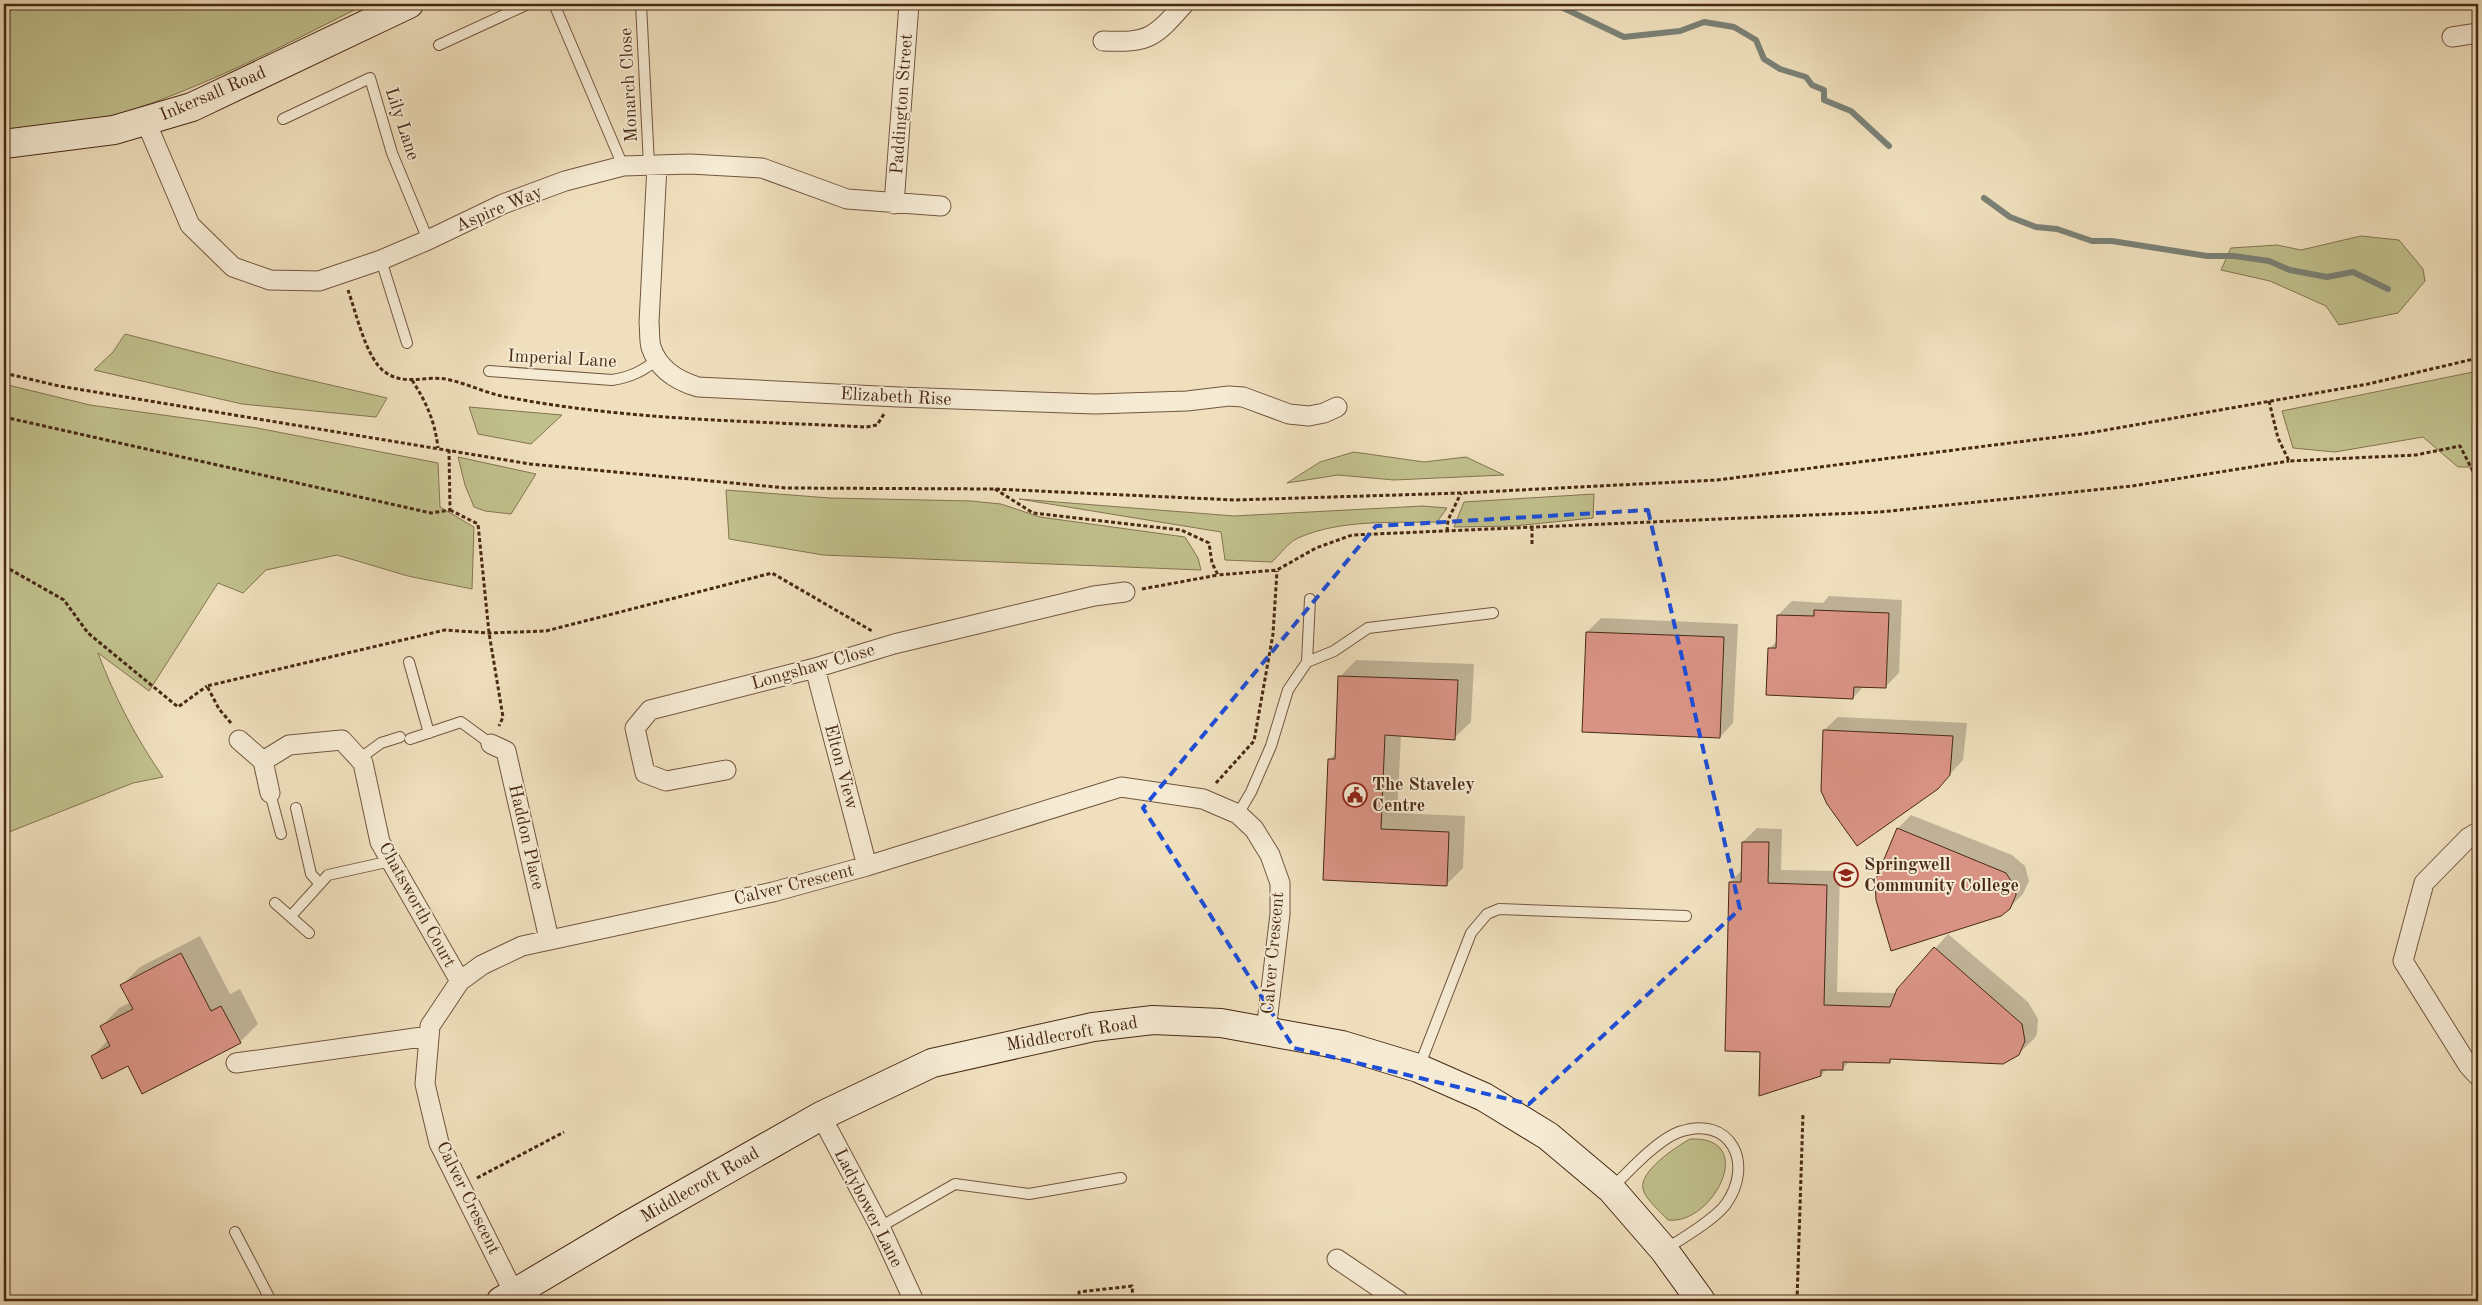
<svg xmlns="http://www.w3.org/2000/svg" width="2482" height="1305" font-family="'Old Standard TT',serif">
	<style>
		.green { fill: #c0c08c; stroke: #847450 }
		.shadow { fill: #0003 }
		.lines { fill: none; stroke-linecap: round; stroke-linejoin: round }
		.stream { stroke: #7a8176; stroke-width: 6 }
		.building { fill: #d99384; stroke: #482914 }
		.lane-casing { stroke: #72563e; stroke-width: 12 }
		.street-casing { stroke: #72563e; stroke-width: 21 }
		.secondary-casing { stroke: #482914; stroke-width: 30 }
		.path { stroke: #482914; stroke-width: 3; stroke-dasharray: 4 2.5; stroke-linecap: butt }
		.lane { stroke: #f5ead3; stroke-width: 10 }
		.street { stroke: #f5ead3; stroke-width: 19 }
		.secondary { stroke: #f5ead3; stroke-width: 28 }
		.marked { fill: none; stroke: #1d4ed8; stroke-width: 4; stroke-dasharray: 10 6; stroke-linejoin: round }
		.labels { text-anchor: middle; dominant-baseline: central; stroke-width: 4; stroke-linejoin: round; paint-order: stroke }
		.street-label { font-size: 18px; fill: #482914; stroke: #f5ead3 }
		.poi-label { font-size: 18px; font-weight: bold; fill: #482914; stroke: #f5ead3; text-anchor: start }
	</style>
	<rect width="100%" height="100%" fill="#efdfbc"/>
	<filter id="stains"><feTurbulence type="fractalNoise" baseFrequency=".004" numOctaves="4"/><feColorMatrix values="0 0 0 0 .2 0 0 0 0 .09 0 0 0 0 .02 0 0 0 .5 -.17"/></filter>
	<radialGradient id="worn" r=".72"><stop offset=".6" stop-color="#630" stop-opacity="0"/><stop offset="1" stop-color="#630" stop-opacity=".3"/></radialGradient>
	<path class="green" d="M4,4H366C273,51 175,103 72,127C50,132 26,132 4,134Z
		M2361,236L2399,240L2423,269L2425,281L2398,313L2339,325L2326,306L2270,281L2221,270L2231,248L2277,245L2301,250Z
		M125,334L270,371L387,398L376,417L242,404L94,370L113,352Z
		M2478,371V467H2458L2423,437L2335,452L2293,448L2282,411Z
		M4,384L90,405L257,428L438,463L440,507L474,527L472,589L408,576L337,555L266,570L243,593L218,583L149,691L98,653C115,698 136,738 163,777L133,783L4,834Z
		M469,407L562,415L531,444L478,434Z
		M1354,452L1424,462L1466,457L1504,475L1394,480L1338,475L1287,483L1320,462Z
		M458,457L536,474L511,514L485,511L474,507L465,485Z
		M726,490L830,498L971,501L1001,504L1040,517L1185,537L1198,558L1201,570L823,555L729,539Z
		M1594,494L1593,518L1514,526L1454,527L1464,502Z
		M1019,499L1234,516L1423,506L1447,508L1437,522C1392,523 1341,519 1298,538C1289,542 1280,554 1272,562L1225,560L1221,532Z
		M1690,1139C1760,1136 1712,1226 1668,1220C1661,1212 1645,1199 1643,1189C1639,1171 1676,1147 1690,1139Z"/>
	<path class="shadow" d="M1829,596L1902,600L1899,673L1885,687L1864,686L1853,698L1769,649L1777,641L1778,615L1792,601L1823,603Z
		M1601,618L1738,624L1733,723L1720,737L1583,731L1587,632Z
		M1356,660L1474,664L1471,722L1454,738L1401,735L1397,813L1465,816L1463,868L1446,885L1324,879L1330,759L1336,753L1340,677Z
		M1838,717L1967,723L1963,760L1937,788L1824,730Z
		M1911,815L2012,855L2025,866L2029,881L2023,894L2009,908L1898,828Z
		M1757,828L1782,829L1781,870L1840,871L1837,992L1896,993L1948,934L2028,1002L2038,1019L2037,1034L2033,1040L2018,1054L1893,1058L1889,1062L1850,1061L1842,1069H1827L1821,1075L1761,1051L1730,882L1742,870L1743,842Z
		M200,936L230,994L240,989L258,1024L240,1042L128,1064L92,1057L108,1040L101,1027L119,1008L131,1002L122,985L140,967Z"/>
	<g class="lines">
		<path class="stream" d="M1555,4L1624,37L1680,31L1704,22L1734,27L1756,40L1764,59L1780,69L1806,77L1812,85L1824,90V100L1851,111L1889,146
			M1984,198L2010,217L2036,227L2057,229L2092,241H2112L2207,256H2234L2269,261L2290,270L2327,277L2353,272L2388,289"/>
	</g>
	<path class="building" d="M1814,610L1889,613L1886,688L1854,687L1853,699L1766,695L1768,648H1776L1777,615L1814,616Z
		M1586,632L1724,637L1720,738L1582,732Z
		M1338,676L1458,680L1455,740L1385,735L1381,829L1449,832L1447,886L1323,880L1328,759H1335Z
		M1823,730L1953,736L1950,775L1938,789L1857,846L1827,804L1821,791Z
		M1897,828L2006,873L2015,887L2016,895L2010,909L2001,916L1891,951L1876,900L1875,881Z
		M1742,842H1769L1768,883L1827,885L1824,1005L1890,1007L1897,989L1934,947L2022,1024L2025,1041L2019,1055L2003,1064L1890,1059V1063L1843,1062V1070H1821V1076L1759,1096L1760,1052L1725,1051L1729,882H1741Z
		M181,953L211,1011L221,1006L241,1043L142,1094L128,1066L102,1079L91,1056L110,1046L100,1026L133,1009L120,985Z"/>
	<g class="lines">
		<g class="lane-casing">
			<path id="lane" d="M554,4L623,166
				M641,4L649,165
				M439,45L528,4
				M283,119L370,78L392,153L428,240
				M381,260L407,343
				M489,371L612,380C631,377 643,371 658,359
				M409,662L429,733
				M1307,662L1334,651L1368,628L1493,613
				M410,739L461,722L491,744
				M359,759L381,743L400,737
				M270,793L281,834
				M296,808L311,874L320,884
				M1238,814L1251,792L1271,746L1288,690L1307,662L1310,599
				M275,903L309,933
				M291,916L328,875L391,861
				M1419,1067L1471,933L1487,914L1499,909L1686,916
				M1611,1189C1628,1172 1657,1140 1679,1132C1730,1114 1755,1163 1726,1204C1716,1218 1681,1240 1665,1249
				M880,1227L955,1184L1029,1194L1121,1178
				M235,1232L271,1301"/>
		</g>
		<g class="street-casing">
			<path id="street" d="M2452,37L2478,33
				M1103,41C1149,43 1154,38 1184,4
				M146,122L190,225L233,267L270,280L319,281L381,260L428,240L503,204L565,181L623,166L690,164L762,168L847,199L941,206
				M657,165L649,323C650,330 649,340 651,347C658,369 678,381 698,387L898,397L1095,404L1187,401L1229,396L1243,397L1289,414L1309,416L1324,413L1337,407
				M894,204L909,4
				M815,668L867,866
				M239,740L263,761L270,793
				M491,744L506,751L549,939
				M263,761L289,745L342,740L363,763L380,842L460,981
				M726,770L666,781L645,773L635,728L650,710L815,668L894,644L1094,596L1125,592
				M2478,832L2468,838L2424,883L2403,961L2468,1065L2478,1076
				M236,1063L429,1036
				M821,1116L880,1227L914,1301
				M1337,1259L1399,1301
				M515,1295L439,1143L425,1084L430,1026L460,981L482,965L522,946L773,892L867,866L1121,787L1203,799L1238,814L1254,829L1270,855L1280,883V914L1266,1031"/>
		</g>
		<g class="secondary-casing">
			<path id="secondary" d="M4,144L114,130L192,107L409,4
				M501,1301L629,1225L821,1116L932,1063L1093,1027L1153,1020L1221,1023L1342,1045L1418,1068L1484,1097L1548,1136L1611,1189L1664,1250L1701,1301"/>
		</g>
		<path class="path" d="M348,290C356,312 366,359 385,372C405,387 427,374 450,380C471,385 490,395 512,398C628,420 749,421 866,427L877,425L884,414
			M4,373L59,386L530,464L786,488L994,489L1235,500L1461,493L1717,480L2089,433L2368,384L2478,358
			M412,380C426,402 435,421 438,448
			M2269,401L2278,438L2289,461L2416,455L2460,446L2478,481
			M4,417L431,513L450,510L449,450
			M995,489L1033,513L1181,530L1209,543L1212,563L1218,575L1277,570L1316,548L1352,535L1880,512L2132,486L2289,461
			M450,510L478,524L489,633L503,717L499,726
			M1447,531L1448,520L1461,493
			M1532,544V528
			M4,566L64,600L88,633L178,707L207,686
			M1142,589L1218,575
			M231,723L219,709L207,686L445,630L489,633L546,631L772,573L872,631
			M1216,783L1254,741L1273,634L1277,571
			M477,1178L564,1132
			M1079,1301V1292L1132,1286L1133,1301
			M1797,1301L1803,1113"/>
		<use href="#lane" class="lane"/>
		<use href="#street" class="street"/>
		<use href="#secondary" class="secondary"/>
	</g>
	<path class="marked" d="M1648,510L1740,909L1529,1104L1294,1048L1143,808L1376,526Z"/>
	<defs>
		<g id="civic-ring" transform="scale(1.25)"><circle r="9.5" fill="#f5ead3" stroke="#8f2418" stroke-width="1.5"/><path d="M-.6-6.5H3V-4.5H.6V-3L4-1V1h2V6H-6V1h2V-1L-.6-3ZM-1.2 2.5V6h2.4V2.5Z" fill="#8f2418"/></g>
		<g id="school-ring" transform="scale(1.25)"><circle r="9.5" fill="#f5ead3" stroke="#8f2418" stroke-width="1.5"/><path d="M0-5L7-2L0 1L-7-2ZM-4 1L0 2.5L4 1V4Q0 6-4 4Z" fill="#8f2418"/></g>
	</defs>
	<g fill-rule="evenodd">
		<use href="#civic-ring" x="1355" y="795"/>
		<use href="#school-ring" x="1846" y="875"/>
	</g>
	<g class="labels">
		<g class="street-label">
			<text transform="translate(629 85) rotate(-93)">Monarch Close</text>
			<text transform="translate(213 94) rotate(-23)">Inkersall Road</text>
			<text transform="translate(902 104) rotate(-86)">Paddington Street</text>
			<text transform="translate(402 124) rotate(72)">Lily Lane</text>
			<text transform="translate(499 209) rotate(-23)">Aspire Way</text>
			<text transform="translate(562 359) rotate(3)">Imperial Lane</text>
			<text transform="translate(896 397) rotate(3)">Elizabeth Rise</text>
			<text transform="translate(813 667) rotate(-16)">Longshaw Close</text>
			<text transform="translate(841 767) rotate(75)">Elton View</text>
			<text transform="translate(526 837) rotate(77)">Haddon Place</text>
			<text transform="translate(794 885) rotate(-14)">Calver Crescent</text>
			<text transform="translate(417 905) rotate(61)">Chatsworth Court</text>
			<text transform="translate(1273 953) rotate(-85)">Calver Crescent</text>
			<text transform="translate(1072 1034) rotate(-10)">Middlecroft Road</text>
			<text transform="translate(700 1185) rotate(-30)">Middlecroft Road</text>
			<text transform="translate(468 1198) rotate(64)">Calver Crescent</text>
			<text transform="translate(868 1208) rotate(63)">Ladybower Lane</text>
		</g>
		<g class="poi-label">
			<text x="1372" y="785">The Staveley<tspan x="1372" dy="21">Centre</tspan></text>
			<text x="1864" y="865">Springwell<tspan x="1864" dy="21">Community College</tspan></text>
		</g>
	</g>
	<rect width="2482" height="1305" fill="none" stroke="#efdfbc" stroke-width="20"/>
	<rect x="5" y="5" width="2472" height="1295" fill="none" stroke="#482914" stroke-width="2.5"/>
	<rect x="10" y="10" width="2462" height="1285" fill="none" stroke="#482914"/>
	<rect width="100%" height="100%" filter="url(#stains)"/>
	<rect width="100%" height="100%" fill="url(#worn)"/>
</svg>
